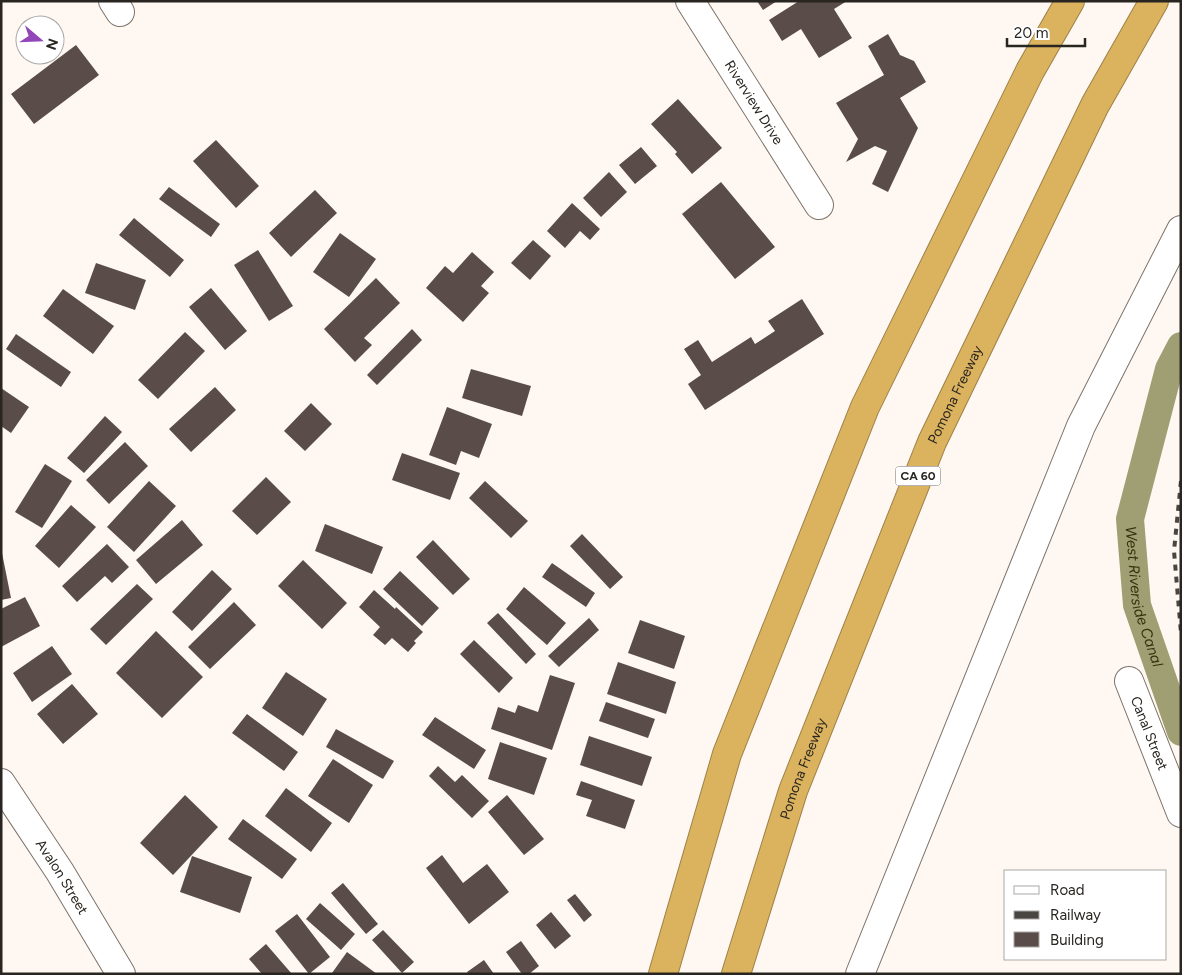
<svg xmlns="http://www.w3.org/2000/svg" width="1182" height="975" font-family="Figtree,sans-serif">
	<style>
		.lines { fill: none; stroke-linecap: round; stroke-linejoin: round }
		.canal { stroke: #a09f73; stroke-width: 28 }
		.building { fill: #5a4d49 }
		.minor-casing { stroke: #7d736a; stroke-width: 30 }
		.highway-casing { stroke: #9d8148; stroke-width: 30 }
		.minor { stroke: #fff; stroke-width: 28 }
		.highway { stroke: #dbb25d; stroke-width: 28 }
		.rail { stroke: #494541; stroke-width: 4; stroke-dasharray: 6 6; stroke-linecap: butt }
		.labels { text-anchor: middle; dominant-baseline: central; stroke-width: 5; stroke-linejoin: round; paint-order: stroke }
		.shield { fill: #fff; stroke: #696664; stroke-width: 1 }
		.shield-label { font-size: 12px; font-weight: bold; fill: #292521 }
		.street-label { font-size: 14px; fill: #292521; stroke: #fff }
		.water-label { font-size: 15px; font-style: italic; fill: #35330e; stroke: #fff }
	</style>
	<rect width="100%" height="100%" fill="#fff8f2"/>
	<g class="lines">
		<path class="canal" id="s1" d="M1181,346L1169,369L1130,519L1137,605L1181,732"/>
	</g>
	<path class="building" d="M757,1H777L763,10Z
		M799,1H847L834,9L852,38L819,58L801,29L782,41L769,20Z
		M888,34L900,55L914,61L926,82L900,98L918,128L888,192L872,184L887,151L875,146L846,162L858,139L836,103L884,75L868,46Z
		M76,45L99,75L34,124L11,94Z
		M678,99L722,148L692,174L675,154L677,152L651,124Z
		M216,140L259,186L236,208L193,161Z
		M641,147L657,166L635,184L619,165Z
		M609,172L627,192L601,217L583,198Z
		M721,182L775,247L735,279L682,214Z
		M169,187L220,224L211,237L159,199Z
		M315,190L337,213L291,257L269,233Z
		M572,203L600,229L590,240L580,231L565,248L547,231Z
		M134,218L184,260L170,277L119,235Z
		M340,233L376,259L349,297L313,272Z
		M533,240L551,256L530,280L511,263Z
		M258,250L293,306L269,321L234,265Z
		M472,252L494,272L481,286L489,293L463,322L426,288L445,266L453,273Z
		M96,263L146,280L135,310L85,293Z
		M376,278L400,303L364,338L372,345L355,362L324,329Z
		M211,288L247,331L225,350L189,307Z
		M63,289L114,326L93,354L43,316Z
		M802,299L824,334L705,410L688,384L701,375L684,349L698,340L712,362L751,337L755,344L775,331L768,321Z
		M412,329L422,340L377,385L367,375Z
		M185,332L205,351L158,399L138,380Z
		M16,334L71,372L61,387L6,349Z
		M471,369L531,386L522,416L462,398Z
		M215,387L236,410L191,452L169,429Z
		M1,388L29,407L11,433L1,426Z
		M311,403L332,424L305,451L284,431Z
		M447,407L492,424L479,458L461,451L456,465L429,455Z
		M105,416L122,432L84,473L67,458Z
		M125,442L148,466L109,504L86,480Z
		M402,453L460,473L450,500L392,480Z
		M45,464L72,481L42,528L15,512Z
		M266,477L291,502L257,535L232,511Z
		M149,481L176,506L134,552L107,527Z
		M485,481L528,521L511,538L469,498Z
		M71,505L96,527L59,568L35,546Z
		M182,520L203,545L156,584L136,560Z
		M325,524L383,547L372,574L315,551Z
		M582,534L623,577L610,589L570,546Z
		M433,540L470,579L453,595L416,557Z
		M107,544L129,567L112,583L105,576L77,602L62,586Z
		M1,553H2L11,598L1,600Z
		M303,560L347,603L322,629L278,586Z
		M552,563L595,593L586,607L542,577Z
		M212,570L232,589L192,631L172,612Z
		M400,571L439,608L422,626L383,589Z
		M137,584L153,599L106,645L90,629Z
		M524,587L566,623L547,645L506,609Z
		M374,590L395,609L396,607L423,632L414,641L416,643L408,652L392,638L385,645L373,635L380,627L359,607Z
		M25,597L40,626L1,647V609Z
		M234,602L256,625L210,669L188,647Z
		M498,613L536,654L526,664L487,623Z
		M589,618L599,630L559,667L548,656Z
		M640,620L685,636L674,669L628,653Z
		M156,631L203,677L162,718L116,673Z
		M474,640L513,678L499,693L460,654Z
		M52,646L72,674L32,702L13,673Z
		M618,662L676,682L666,714L607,694Z
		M286,672L327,699L303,736L262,708Z
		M550,675L575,683L552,750L491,729L498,707L515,713L518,705L538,712Z
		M72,684L98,714L63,744L37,714Z
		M606,702L655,719L648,738L599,721Z
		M247,714L298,752L284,771L232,733Z
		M435,717L486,750L474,769L422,735Z
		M336,729L394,761L383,779L326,747Z
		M589,736L652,757L642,786L580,765Z
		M500,742L547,758L534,795L488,779Z
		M333,759L373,785L349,823L308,796Z
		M438,766L455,782L462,775L489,801L472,818L429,776Z
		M581,781L635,800L625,829L586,816L592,800L576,795Z
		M286,788L332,823L311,852L265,816Z
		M185,795L218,827L173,875L140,843Z
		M507,795L544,839L524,855L488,812Z
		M243,819L297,859L282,879L228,839Z
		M442,855L463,883L487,864L509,892L469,924L426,868Z
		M192,856L252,877L240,913L180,892Z
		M343,883L378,924L366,934L331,893Z
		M575,894L592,915L584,922L567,900Z
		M320,903L355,934L341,950L306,919Z
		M551,912L571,936L555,949L536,925Z
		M297,914L330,957L309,974L275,931Z
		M383,930L414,962L402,973L372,940Z
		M521,941L539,966L529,974H522L506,952Z
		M266,944L292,974H262L249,959Z
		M347,952L377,974H333L332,973Z
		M484,960L494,974H468L467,972Z"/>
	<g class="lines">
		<g class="minor-casing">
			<g id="minor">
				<path d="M113,1L120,12"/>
				<path id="s2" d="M690,1L819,205"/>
				<path id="s3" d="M1129,681L1181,813"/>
				<path id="s4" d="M1,783L60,872L121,974"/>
				<path d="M860,974L1081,426L1181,230"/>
			</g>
		</g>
		<g class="highway-casing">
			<g id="highway">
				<path d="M663,974L727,754L865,407L1030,71L1070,1"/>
				<path id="s5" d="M736,974L793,791L932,442L1095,105L1154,1"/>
			</g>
		</g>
		<use href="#minor" class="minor"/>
		<use href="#highway" class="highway"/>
		<path class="rail" d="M1181,481L1174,551L1181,633"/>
	</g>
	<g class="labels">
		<rect class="shield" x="895.5" y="466.5" width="45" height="19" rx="4"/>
		<g class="shield-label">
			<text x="918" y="476">CA 60</text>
		</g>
		<g class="street-label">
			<text stroke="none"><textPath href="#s2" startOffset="120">Riverview Drive</textPath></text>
			<text stroke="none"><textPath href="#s5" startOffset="620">Pomona Freeway</textPath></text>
			<text stroke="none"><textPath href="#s3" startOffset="56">Canal Street</textPath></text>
			<text stroke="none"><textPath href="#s5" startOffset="216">Pomona Freeway</textPath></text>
			<text stroke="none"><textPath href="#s4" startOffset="112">Avalon Street</textPath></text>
		</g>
		<g class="water-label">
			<text stroke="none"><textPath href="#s1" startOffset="260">West Riverside Canal</textPath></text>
		</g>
	</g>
	<rect width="1182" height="975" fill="none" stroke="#292521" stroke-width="5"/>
	<rect x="1004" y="870" width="162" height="90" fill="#ffffff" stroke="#a9a8a6"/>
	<rect x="1014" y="886" width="25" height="8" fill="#ffffff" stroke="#a9a8a6"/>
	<text x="1050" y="895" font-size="15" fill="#292521">Road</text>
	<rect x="1014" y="911" width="25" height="8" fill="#494541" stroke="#a9a8a6"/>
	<text x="1050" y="920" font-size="15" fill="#292521">Railway</text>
	<rect x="1014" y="932" width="25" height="15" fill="#5a4d49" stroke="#a9a8a6"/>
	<text x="1050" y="945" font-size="15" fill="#292521">Building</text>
	<g transform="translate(40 40) rotate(109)"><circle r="24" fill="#ffffff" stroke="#a9a8a6"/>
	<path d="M0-4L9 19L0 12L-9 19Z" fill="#9246b7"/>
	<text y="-8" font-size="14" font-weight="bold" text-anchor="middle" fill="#292521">N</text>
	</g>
	<path d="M1007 38v8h78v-8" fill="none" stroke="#292521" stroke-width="2.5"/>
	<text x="1014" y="38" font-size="15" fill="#292521" stroke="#ffffff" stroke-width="4" paint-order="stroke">20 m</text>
</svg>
